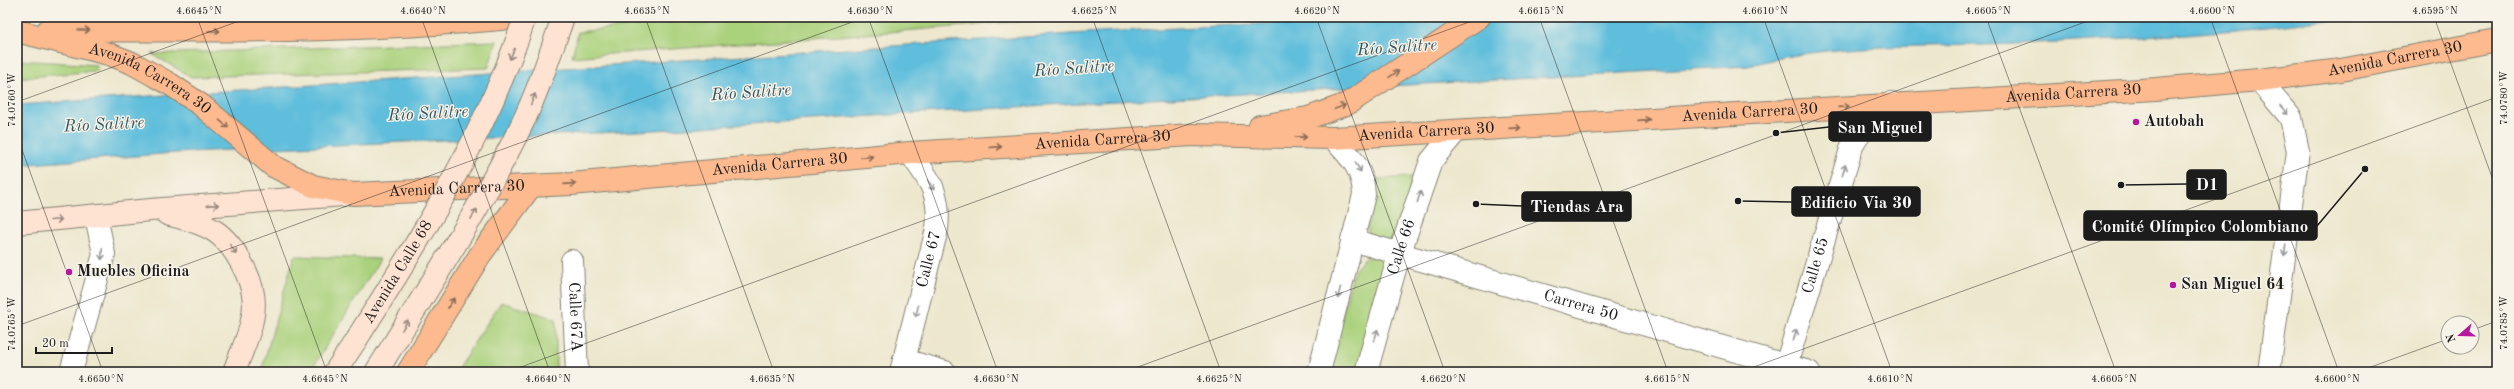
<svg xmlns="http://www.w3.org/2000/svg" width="2514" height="389" font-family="'Old Standard TT',serif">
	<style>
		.green { fill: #aad17c; stroke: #63764c }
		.water { fill: #5ebedc; stroke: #3d6d7c }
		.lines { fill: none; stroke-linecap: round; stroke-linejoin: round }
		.street-casing { stroke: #848274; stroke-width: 24 }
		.secondary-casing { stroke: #848274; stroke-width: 24 }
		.highway-casing { stroke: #848274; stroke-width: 24 }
		.street { stroke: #fff; stroke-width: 22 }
		.secondary { stroke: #fee3d2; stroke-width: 22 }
		.highway { stroke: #fcba8e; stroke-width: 22 }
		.secondary-bridge-casing { stroke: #848274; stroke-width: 24; stroke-linecap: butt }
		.secondary-bridge { stroke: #fee3d2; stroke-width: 22 }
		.oneway { stroke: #8c6b55 }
		.oneway2 { stroke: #988980 }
		.oneway3 { stroke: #999 }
		.ticks { fill: none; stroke: #1c1c1c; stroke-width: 1; stroke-opacity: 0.45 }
		.poi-dot { fill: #b5179e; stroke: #f7f3e8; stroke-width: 1.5 }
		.labels { text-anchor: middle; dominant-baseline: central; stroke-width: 3; stroke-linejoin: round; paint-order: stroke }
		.street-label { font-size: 16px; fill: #1c1c1c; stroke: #f7f3e8 }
		.poi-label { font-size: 16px; font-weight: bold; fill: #1c1c1c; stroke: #f7f3e8; text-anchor: start }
		.water-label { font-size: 17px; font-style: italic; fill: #33555f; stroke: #f7f3e8 }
		.leader { fill: none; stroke: #1c1c1c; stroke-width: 1.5 }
		.callout-dot { fill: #1c1c1c; stroke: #f7f3e8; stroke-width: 1.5 }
		.callout { fill: #1c1c1c; stroke: #1c1c1c; stroke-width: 1.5 }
		.callout-label { font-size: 17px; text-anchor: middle; font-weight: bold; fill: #fff }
		.neatline { fill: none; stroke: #1c1c1c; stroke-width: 1.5 }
		.ticks-label { font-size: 10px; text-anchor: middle; fill: #1c1c1c }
	</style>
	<rect width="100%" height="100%" fill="#f7f3e8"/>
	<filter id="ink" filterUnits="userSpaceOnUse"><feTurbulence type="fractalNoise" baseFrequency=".025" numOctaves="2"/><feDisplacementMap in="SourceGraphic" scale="8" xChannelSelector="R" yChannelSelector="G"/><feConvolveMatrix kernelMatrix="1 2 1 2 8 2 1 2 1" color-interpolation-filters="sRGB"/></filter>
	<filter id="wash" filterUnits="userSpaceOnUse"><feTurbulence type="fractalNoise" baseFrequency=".012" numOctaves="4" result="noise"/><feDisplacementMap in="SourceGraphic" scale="16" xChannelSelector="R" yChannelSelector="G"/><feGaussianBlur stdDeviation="0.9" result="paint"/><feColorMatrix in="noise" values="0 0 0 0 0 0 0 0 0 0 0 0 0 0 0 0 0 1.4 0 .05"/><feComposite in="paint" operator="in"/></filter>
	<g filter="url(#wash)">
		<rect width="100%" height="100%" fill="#ede7cd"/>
		<path class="green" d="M716,17H1079L572,57L578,32Z
			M497,41L488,68L191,77L152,54Z
			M17,60L97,65V71L17,78Z
			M1412,177C1408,196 1407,234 1387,243L1369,234L1367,227L1373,205L1376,179Z
			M1376,255L1383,259L1386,267L1360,372H1327L1354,271L1364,259Z
			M294,256L380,259L310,372H261Z
			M501,302L556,319V372H455Z"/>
		<path class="water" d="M1393,17H2352C2241,32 2127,39 2014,44C1927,48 1832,41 1748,66L1063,104L639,131L189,152L17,165V105L1100,32Z"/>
	</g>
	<g filter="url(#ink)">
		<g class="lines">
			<g class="street-casing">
				<g id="street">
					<path d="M2259,80L2291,118L2298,151L2269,372"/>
					<path id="s1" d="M1352,240L1809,372"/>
					<path id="s2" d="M572,261L577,372"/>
					<path d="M904,360L945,372"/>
					<path d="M71,372L104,254L96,216"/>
					<path id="s3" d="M901,372L937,229C941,194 930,180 910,153"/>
					<path d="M1319,372L1364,195C1363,167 1350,157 1333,138"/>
					<path id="s4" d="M1366,372L1399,255L1431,161L1456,131"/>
					<path id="s5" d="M1784,372L1852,146C1862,128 1875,116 1891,103"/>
				</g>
			</g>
			<g class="secondary-casing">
				<path id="secondary" d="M167,214C210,225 226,230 246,272C253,287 256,304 252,320C249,337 240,355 234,372
					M17,223L150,210L343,195
					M335,372L356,340
					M376,372L385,358"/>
			</g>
			<g class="highway-casing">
				<g id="highway">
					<path d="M48,30C206,31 364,33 522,17"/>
					<path id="s6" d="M17,31L109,54L132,63L170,84L201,105L273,166L313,186L353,194L571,184L910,153L1192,135L1333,138L2156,89L2259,80L2341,70L2497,40"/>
					<path d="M1260,126L1308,118L1347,104L1479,17"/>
					<path d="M408,372L480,255L531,186"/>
				</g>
			</g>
			<use href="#street" class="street"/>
			<use href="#secondary" class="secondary"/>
			<use href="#highway" class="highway"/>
			<g class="secondary-bridge-casing">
				<g id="secondary-bridge">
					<path id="s7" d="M356,340C421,238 487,133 525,17"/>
					<path d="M385,358C433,280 483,204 523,122C539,89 551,52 563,17"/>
				</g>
			</g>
			<use href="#secondary-bridge" class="secondary-bridge"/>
		</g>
		<defs><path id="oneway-shaft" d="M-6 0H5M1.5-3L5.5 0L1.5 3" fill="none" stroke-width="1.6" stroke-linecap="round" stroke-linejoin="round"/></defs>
		<g class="oneway">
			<use href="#oneway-shaft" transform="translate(84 30)"/>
			<use href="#oneway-shaft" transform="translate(214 31)"/>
			<use href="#oneway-shaft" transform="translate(1394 74) rotate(-34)"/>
			<use href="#oneway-shaft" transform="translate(1340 107) rotate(-22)"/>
			<use href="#oneway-shaft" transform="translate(1844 107) rotate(-4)"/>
			<use href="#oneway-shaft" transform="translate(1644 120) rotate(-4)"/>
			<use href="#oneway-shaft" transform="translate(224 124) rotate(40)"/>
			<use href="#oneway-shaft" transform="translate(1515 128) rotate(-4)"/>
			<use href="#oneway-shaft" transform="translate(1301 137) rotate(1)"/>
			<use href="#oneway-shaft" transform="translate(996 147) rotate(-4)"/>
			<use href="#oneway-shaft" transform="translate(867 157) rotate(-5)"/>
			<use href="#oneway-shaft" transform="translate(570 184) rotate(-4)"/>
			<use href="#oneway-shaft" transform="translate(451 303) rotate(-58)"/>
		</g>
		<g class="oneway2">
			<use href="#oneway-shaft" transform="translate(512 54) rotate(114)"/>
			<use href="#oneway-shaft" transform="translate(533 99) rotate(-68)"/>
			<use href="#oneway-shaft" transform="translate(213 205) rotate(-4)"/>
			<use href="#oneway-shaft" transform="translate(474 214) rotate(-58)"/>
			<use href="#oneway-shaft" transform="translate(56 220) rotate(-5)"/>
			<use href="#oneway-shaft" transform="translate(233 249) rotate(54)"/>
			<use href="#oneway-shaft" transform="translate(405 325) rotate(-58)"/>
		</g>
		<g class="oneway3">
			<use href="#oneway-shaft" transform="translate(2284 110) rotate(49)"/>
			<use href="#oneway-shaft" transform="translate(1358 167) rotate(59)"/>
			<use href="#oneway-shaft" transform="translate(1844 170) rotate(-73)"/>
			<use href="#oneway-shaft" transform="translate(931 185) rotate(60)"/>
			<use href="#oneway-shaft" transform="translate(1419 197) rotate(-72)"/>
			<use href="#oneway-shaft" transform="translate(2285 250) rotate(97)"/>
			<use href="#oneway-shaft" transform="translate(102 254) rotate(92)"/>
			<use href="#oneway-shaft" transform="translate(1339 293) rotate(104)"/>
			<use href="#oneway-shaft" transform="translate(917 311) rotate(104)"/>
			<use href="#oneway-shaft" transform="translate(1376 335) rotate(-74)"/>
			<use href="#oneway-shaft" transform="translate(1795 335) rotate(-74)"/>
		</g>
	</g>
	<path class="ticks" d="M197,17L327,372M421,17L550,372M645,17L774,372M868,17L998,372M1092,17L1221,372M1316,17L1445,372M1539,17L1668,372M1763,17L1892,372M1986,17L2116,372M2210,17L2339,372M2434,17L2497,191M17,102L250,17M17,136L103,372M17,326L866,17M2472,330L2497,321M507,372L1483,17M1124,372L2099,17M1740,372L2497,97M2357,372L2448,339"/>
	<g class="poi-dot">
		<circle cx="2136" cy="122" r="4"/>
		<circle cx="69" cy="272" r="4"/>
		<circle cx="2173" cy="285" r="4"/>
	</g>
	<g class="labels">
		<g class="street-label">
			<text stroke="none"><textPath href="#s6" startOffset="2428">Avenida Carrera 30</textPath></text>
			<text stroke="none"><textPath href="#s6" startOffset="142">Avenida Carrera 30</textPath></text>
			<text stroke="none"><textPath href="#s6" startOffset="2104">Avenida Carrera 30</textPath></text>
			<text stroke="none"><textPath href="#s6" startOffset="1780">Avenida Carrera 30</textPath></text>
			<text stroke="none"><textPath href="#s6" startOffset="1456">Avenida Carrera 30</textPath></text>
			<text stroke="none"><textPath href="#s6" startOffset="1132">Avenida Carrera 30</textPath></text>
			<text stroke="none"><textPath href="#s6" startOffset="808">Avenida Carrera 30</textPath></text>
			<text stroke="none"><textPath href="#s6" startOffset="484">Avenida Carrera 30</textPath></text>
			<text stroke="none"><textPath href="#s4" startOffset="130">Calle 66</textPath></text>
			<text stroke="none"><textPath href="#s3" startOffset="116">Calle 67</textPath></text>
			<text stroke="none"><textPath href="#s5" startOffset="111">Calle 65</textPath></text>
			<text stroke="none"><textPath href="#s7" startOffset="80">Avenida Calle 68</textPath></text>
			<text stroke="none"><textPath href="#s1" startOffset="238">Carrera 50</textPath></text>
			<text stroke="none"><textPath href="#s2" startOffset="56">Calle 67A</textPath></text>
		</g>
		<g class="poi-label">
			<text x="2144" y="122">Autobah</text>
			<text x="77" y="272">Muebles Oficina</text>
			<text x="2181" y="285">San Miguel 64</text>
		</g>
		<g class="water-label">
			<text transform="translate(1397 48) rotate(-4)">Río Salitre</text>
			<text transform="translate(1074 69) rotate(-4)">Río Salitre</text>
			<text transform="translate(751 93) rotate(-4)">Río Salitre</text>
			<text transform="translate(428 114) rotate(-3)">Río Salitre</text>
			<text transform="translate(104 125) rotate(-3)">Río Salitre</text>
		</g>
	</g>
	<path class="leader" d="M1776 133L1829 127M2121 185L2187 184M1738 201L1792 202M1476 204L1522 206M2365 169L2317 226"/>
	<g class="callout-dot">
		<circle cx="1776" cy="133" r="4"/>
		<circle cx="2121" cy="185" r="4"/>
		<circle cx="1738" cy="201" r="4"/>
		<circle cx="1476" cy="204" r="4"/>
		<circle cx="2365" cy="169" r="4"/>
	</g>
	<g class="callout">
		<rect x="1829" y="112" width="102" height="29" rx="4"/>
		<rect x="2187" y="170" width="39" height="29" rx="4"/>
		<rect x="1792" y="187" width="128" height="29" rx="4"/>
		<rect x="1522" y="192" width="109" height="29" rx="4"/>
		<rect x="2084" y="211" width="233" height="29" rx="4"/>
	</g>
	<g class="callout-label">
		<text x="1880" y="133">San Miguel</text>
		<text x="2207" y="190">D1</text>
		<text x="1856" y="208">Edificio Via 30</text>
		<text x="1577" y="212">Tiendas Ara</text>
		<text x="2200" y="232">Comité Olímpico Colombiano</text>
	</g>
	<rect width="2514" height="389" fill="none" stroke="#f7f3e8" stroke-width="44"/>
	<g transform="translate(2460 335) rotate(250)"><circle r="19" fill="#f7f3e8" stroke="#9f9d96"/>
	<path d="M0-3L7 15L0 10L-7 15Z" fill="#b5179e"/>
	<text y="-6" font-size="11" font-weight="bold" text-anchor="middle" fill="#1c1c1c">N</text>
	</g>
	<path d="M36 347v6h76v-6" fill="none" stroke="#1c1c1c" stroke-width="2"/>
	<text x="42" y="347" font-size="12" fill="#1c1c1c" stroke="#f7f3e8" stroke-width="3" paint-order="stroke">20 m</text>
	<rect x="22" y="22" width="2470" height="345" class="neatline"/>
	<g class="ticks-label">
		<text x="199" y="14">4.6645°N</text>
		<text x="423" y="14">4.6640°N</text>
		<text x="647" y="14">4.6635°N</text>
		<text x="870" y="14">4.6630°N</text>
		<text x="1094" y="14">4.6625°N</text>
		<text x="1317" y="14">4.6620°N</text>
		<text x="1541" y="14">4.6615°N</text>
		<text x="1765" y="14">4.6610°N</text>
		<text x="1988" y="14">4.6605°N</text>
		<text x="2212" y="14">4.6600°N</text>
		<text x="2435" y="14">4.6595°N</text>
		<text transform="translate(2503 98) rotate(-90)" y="4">74.0780°W</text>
		<text transform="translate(11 100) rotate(-90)" y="4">74.0760°W</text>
		<text transform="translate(2503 323) rotate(-90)" y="4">74.0785°W</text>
		<text transform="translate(11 324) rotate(-90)" y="4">74.0765°W</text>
		<text x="101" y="382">4.6650°N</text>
		<text x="325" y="382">4.6645°N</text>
		<text x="548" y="382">4.6640°N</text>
		<text x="772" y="382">4.6635°N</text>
		<text x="996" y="382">4.6630°N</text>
		<text x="1219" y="382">4.6625°N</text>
		<text x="1443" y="382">4.6620°N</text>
		<text x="1667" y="382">4.6615°N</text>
		<text x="1890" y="382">4.6610°N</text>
		<text x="2114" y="382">4.6605°N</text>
		<text x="2337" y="382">4.6600°N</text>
	</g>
</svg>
